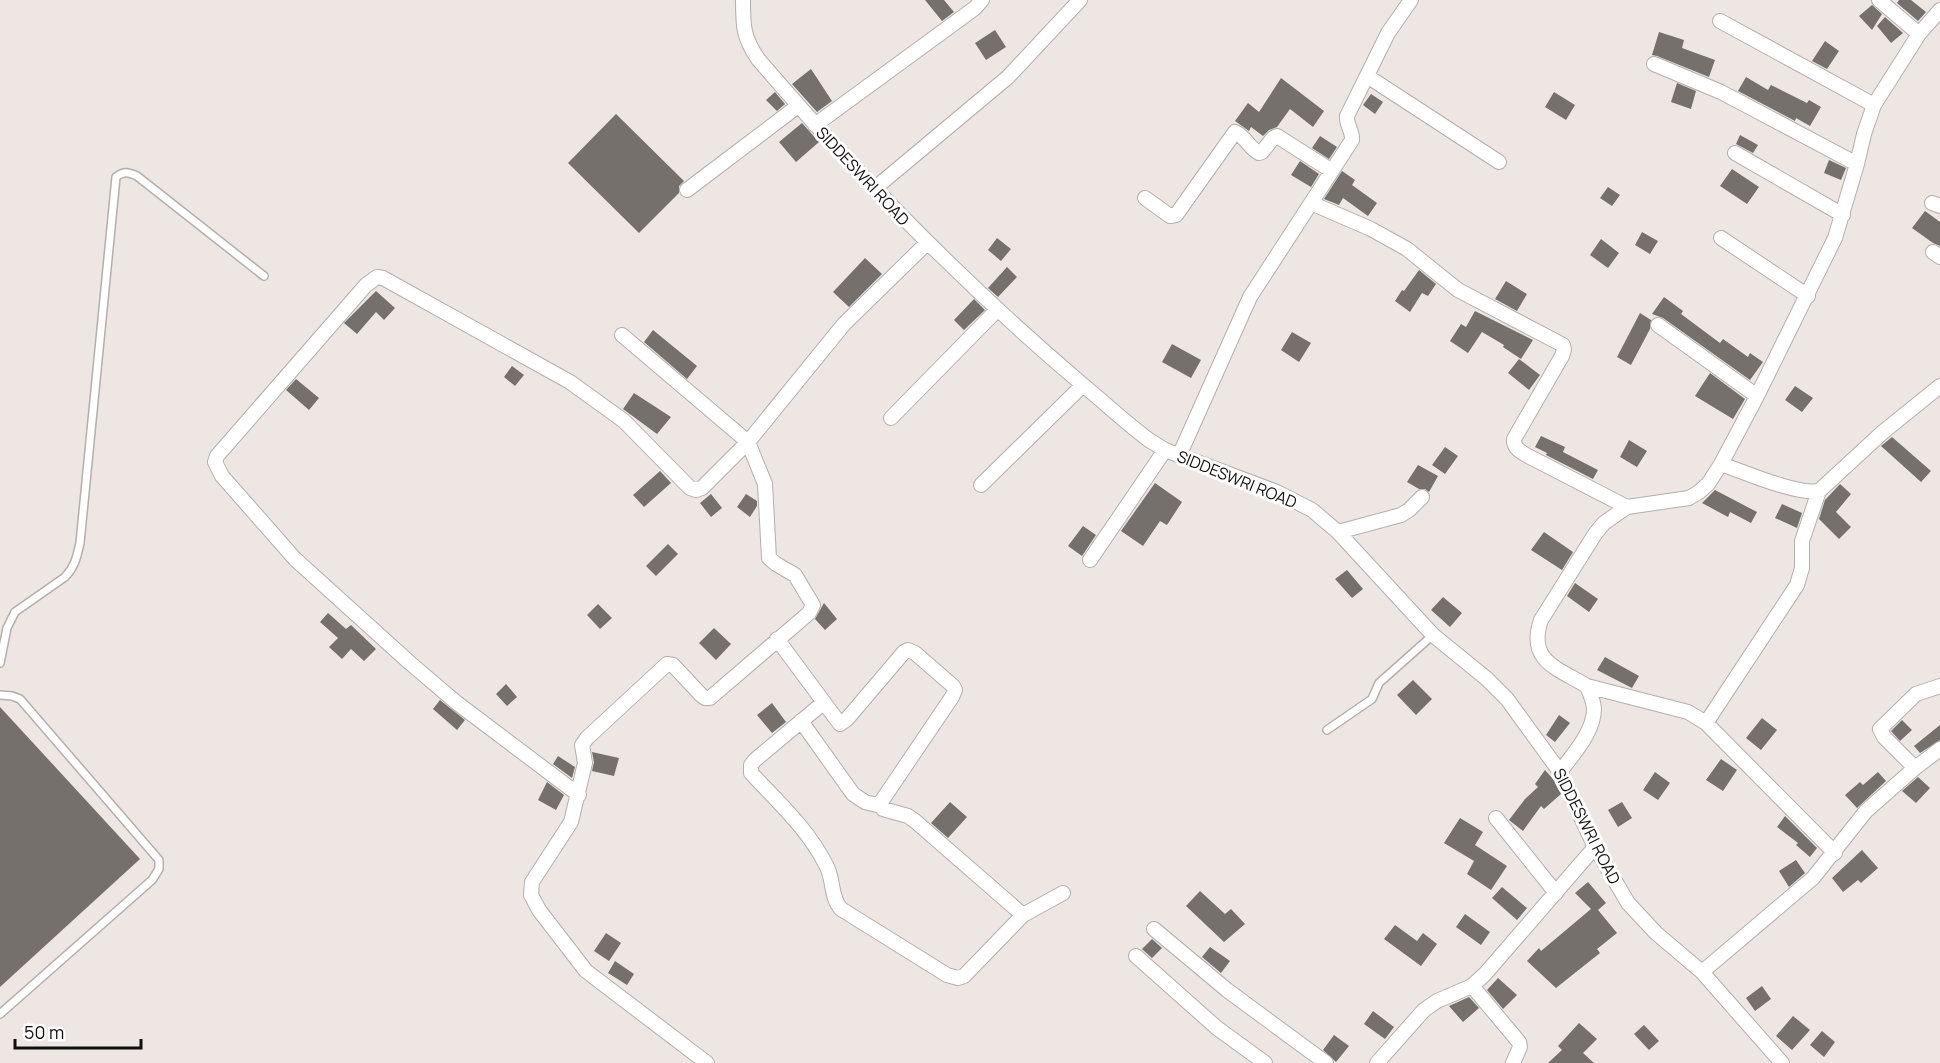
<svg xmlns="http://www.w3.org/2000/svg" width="1940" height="1063" font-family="Manrope,sans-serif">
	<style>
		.building { fill: #76706c }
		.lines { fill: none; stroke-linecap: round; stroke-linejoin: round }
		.lane-casing { stroke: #b5aeab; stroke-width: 10 }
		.street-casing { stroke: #b5aeab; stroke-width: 16 }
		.lane { stroke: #fff; stroke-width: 7 }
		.street { stroke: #fff; stroke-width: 14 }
		.labels { text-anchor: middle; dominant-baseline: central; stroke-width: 6; stroke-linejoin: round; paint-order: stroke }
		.street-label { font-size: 16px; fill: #110f0e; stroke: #fff }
	</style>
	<rect width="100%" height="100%" fill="#ede6e2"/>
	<path class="building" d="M925,0H944L954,12L942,21Z
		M1899,0H1911L1926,12L1918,21L1897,3Z
		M1872,5L1882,14L1872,30L1859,16Z
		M1885,17L1903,33L1891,43L1877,26Z
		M995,30L1006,47L986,60L975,43Z
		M1659,32L1684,40L1682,48L1715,60L1709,77L1657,56L1652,55Z
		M1825,41L1839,51L1827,69L1812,61Z
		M811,69L832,101L817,112L792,84Z
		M1746,77L1768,90L1771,85L1807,103L1809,100L1821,107L1810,126L1796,118L1795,121L1738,91Z
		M1281,78L1324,111L1313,127L1290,109L1277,127L1269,130L1263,136L1251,127L1249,131L1235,121L1248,103L1259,112Z
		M1677,83L1696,91L1691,109L1671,102Z
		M775,92L785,104L777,111L766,100Z
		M1554,92L1575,105L1566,120L1545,107Z
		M1371,94L1383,102L1375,114L1363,105Z
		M616,114L684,181L679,186V193L639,233L568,163Z
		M802,123L819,142L796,162L779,142Z
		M1740,135L1758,145L1753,153L1736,144Z
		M1320,136L1337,147L1329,159L1312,148Z
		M1829,160L1846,168L1841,180L1824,173Z
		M1300,161L1319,174L1311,187L1291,175Z
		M1732,169L1759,187L1747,204L1720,186Z
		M1342,171L1355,180L1352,185L1377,203L1368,216L1343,198L1339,205L1324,199Z
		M1608,187L1620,195L1612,206L1600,198Z
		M1925,211L1940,222V246L1933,243L1912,228Z
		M1642,232L1658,241L1650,254L1635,245Z
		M997,238L1011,249L1001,261L988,250Z
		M1601,239L1619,253L1608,268L1590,255Z
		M865,258L882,274L849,307L833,292Z
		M1007,267L1017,277L998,297L988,288Z
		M1419,270L1436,284L1428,296L1422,293L1410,312L1395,301L1402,290L1404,291Z
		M1506,281L1527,294L1517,311L1495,299Z
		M376,291L395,308L384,320L376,312L357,334L344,323Z
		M1664,297L1683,311L1681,314L1720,343L1723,339L1748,357L1750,353L1763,362L1750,380L1663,318L1652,314Z
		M974,299L985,310L964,330L954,320Z
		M1475,311L1533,340L1521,359L1503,347L1504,345L1482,332L1468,353L1450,341L1461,324L1466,327Z
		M1640,313L1651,320L1650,329L1631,365L1617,357Z
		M653,330L697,366L687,379L644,342Z
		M1292,332L1311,343L1299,362L1281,350Z
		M1172,344L1201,360L1191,378L1162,362Z
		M1519,359L1540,375L1529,390L1508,373Z
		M512,366L524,375L515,386L504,377Z
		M1710,373L1745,399L1733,419L1695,396Z
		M296,379L319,398L309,410L286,390Z
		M1795,386L1813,398L1802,412L1785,400Z
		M634,393L671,417L657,434L623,409Z
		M1541,436L1565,447L1563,452L1598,470L1593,479L1546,455L1547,453L1535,447Z
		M1892,437L1931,471L1921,482L1881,446Z
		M1629,440L1647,451L1637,467L1620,457Z
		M1445,447L1458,456L1445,474L1432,465Z
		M1418,465L1438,476L1429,492L1425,489H1419L1407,482Z
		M660,471L671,483L644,507L633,495Z
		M1155,483L1182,502L1167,525L1160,521L1143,546L1121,531Z
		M1840,484L1851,494L1836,512L1851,527L1839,539L1819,519L1825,500Z
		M1715,490L1757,512L1751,523L1730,512L1728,517L1702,503Z
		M711,494L722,508L711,517L700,503Z
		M746,494L757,501V506L750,517L737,507Z
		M1782,504L1802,513L1797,528L1775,518Z
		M1083,526L1096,535L1082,556L1068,546Z
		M1544,532L1573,552L1562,570L1531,550Z
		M668,544L678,554L656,576L646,566Z
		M1347,570L1363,589L1352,598L1335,579Z
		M1575,583L1598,599L1589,612L1567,596Z
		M1443,597L1462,613L1450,627L1431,610Z
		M824,603L837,619L825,630L815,619Z
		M598,604L612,618L600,629L587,615Z
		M328,613L346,629L351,625L376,649L364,661L351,649L342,659L329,647L338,638L320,622Z
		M714,628L731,644L716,660L699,643Z
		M1605,657L1639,676L1632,688L1597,670Z
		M1413,680L1432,699L1416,715L1397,695Z
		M506,684L517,697L507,706L496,694Z
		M440,700L465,720L457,730L433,709Z
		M772,703L786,722L772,733L757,715Z
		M0,707L140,859L0,987Z
		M1559,715L1570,723L1555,742L1546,735Z
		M1762,718L1777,730L1761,750L1746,738Z
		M1902,720L1912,730L1900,741L1891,731Z
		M1940,725V740L1920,753L1914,746Z
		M592,752L619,758L614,776L592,771L594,762Z
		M558,756L575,767L572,778L553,764Z
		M1721,759L1737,770L1723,791L1706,780Z
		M1545,770L1554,780L1561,794L1544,809L1541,806L1523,831L1509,820L1525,799L1538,787L1535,784Z
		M1655,772L1670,783L1658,800L1643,790Z
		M1878,772L1886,781L1857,808L1845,795L1860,782L1863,785Z
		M1918,777L1930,788L1916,803L1902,791Z
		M547,782L564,795L556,810L538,800Z
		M950,802L967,817L948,838L931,823Z
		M1622,802L1632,818L1618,827L1608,810Z
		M1785,816L1817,848L1810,857L1796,845L1798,843L1777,827Z
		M1460,818L1483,832L1475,845L1507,866L1491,890L1467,874L1474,861L1444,843Z
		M1862,850L1878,868L1861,883L1858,880L1843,892L1832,878Z
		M1796,860L1805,873L1789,887L1779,871Z
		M1588,882L1606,903L1598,910L1617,933L1597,949L1600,953L1556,988L1527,961L1539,948L1541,951L1591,909L1575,893Z
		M1502,887L1527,908L1517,920L1492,898Z
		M1200,891L1225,914L1231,909L1245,924L1224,942L1186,906Z
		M1465,914L1490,932L1481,945L1456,927Z
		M1395,925L1417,941L1423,933L1437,944L1421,966L1384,939Z
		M606,933L621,943L609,961L594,951Z
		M1152,939L1162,948L1152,958L1142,949Z
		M1210,947L1230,961L1221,973L1202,957Z
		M615,961L634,974L627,985L608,973Z
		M1498,978L1517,995L1503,1009L1487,990Z
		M1762,986L1771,999L1755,1011L1746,998Z
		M1469,997L1479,1008L1463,1022L1449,1006Z
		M1373,1011L1394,1027L1385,1039L1364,1024Z
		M1793,1016L1810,1030L1792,1050L1776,1036Z
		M1579,1023L1597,1039L1583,1053L1594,1063H1548L1562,1050L1558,1046Z
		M1644,1025L1659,1041L1649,1050L1634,1034Z
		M1822,1031L1835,1042L1824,1057L1810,1045Z
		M1334,1035L1349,1046L1336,1062L1323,1050Z"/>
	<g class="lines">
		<g class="lane-casing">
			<path id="lane" d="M0,663L7,628L15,612L65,577C75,567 77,556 80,543L116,177C124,171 128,172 137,176L264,276
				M0,695L12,696L20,699L159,860V869L152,880L0,1014
				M1327,730L1372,699L1379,683L1433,635"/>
		</g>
		<g class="street-casing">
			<path id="street" d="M743,0C743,26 743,37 758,59C858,176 965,285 1083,385C1105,403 1126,423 1149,440L1165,450L1277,492L1312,510L1338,532L1433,635L1487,679L1507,699L1560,772L1595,847L1628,903L1656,933L1702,972L1782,1063
				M1879,0L1919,34
				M1720,21L1874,105
				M1654,64L1721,92L1857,164
				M1367,76L1499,162
				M815,125L975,8L982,0
				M1735,153L1843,215
				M874,189L1008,77L1080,0
				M687,190L798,106
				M1145,198L1170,216L1176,215L1235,132C1245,136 1249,148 1259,153L1262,152L1273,138L1277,136L1332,171
				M1311,203L1371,229L1407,249L1458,290L1563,345L1564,350L1562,356L1514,439C1513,448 1521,452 1528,456L1627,507
				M1932,203L1940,206
				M1721,238L1808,296
				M1933,252L1940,257
				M1658,325L1757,396
				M622,335L748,442L765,484L769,558L776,564L795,575L813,605L809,613L710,698H705L701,695L673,665L667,664L587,738L582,745L585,763L571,822L532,882L531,895L539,910L586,971L707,1063
				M891,418L997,310
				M1179,456L1250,297L1352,140C1353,131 1346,125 1347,116L1388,33L1411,0
				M1721,464C1744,472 1797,495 1819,491L1883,432L1940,386
				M981,485L1083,385
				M1338,532L1401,515L1409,510L1422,497
				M1090,560L1165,450
				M777,639L840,724L847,719L904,652L908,650L915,653L953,686L955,690L952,697L881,802L883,809L908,816L915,821L1023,915
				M1587,686L1688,712L1706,723L1835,853
				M823,703L755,760L751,765V773C778,802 808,829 826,865C834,878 830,897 841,909L947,975L958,978L964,976L1023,915L1063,893
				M801,721L853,794L865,802L881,806
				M1706,723L1797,585L1802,568V541L1819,491
				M1915,768L1884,737L1880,729L1916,694L1940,686
				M1560,772C1573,754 1594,732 1594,709C1594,702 1590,694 1587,686C1557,668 1527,661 1541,620L1595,534L1604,523L1627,507L1689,498L1699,492L1708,484L1721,464L1757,396L1835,238L1857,164L1864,134L1874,105L1919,34L1940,10
				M579,795L457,703L410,663L295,559L222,476L215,462L217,456L366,285L377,277L383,278L570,382L624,421L690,488L696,490L702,488L748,442L844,324L927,243
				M1496,818L1556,893
				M1154,929L1227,990L1326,1063
				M1136,956L1217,1028L1265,1063
				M1702,972L1813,878L1866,811L1915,768L1940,749
				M1472,986L1519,1042L1520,1047L1513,1063
				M1377,1063L1424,1010L1437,1001L1472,986L1485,974L1595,847"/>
		</g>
		<use href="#lane" class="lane"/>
		<use href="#street" class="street"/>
	</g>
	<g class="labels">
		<g class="street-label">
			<text transform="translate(863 176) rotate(47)">SIDDESWRI ROAD</text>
			<text transform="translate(1237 479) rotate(22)">SIDDESWRI ROAD</text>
			<text transform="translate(1587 826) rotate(63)">SIDDESWRI ROAD</text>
		</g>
	</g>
	<path d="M15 1039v9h126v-9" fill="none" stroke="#110f0e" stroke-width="3"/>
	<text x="24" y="1039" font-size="18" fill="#110f0e" stroke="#ffffff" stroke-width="4.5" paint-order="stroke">50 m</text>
</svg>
